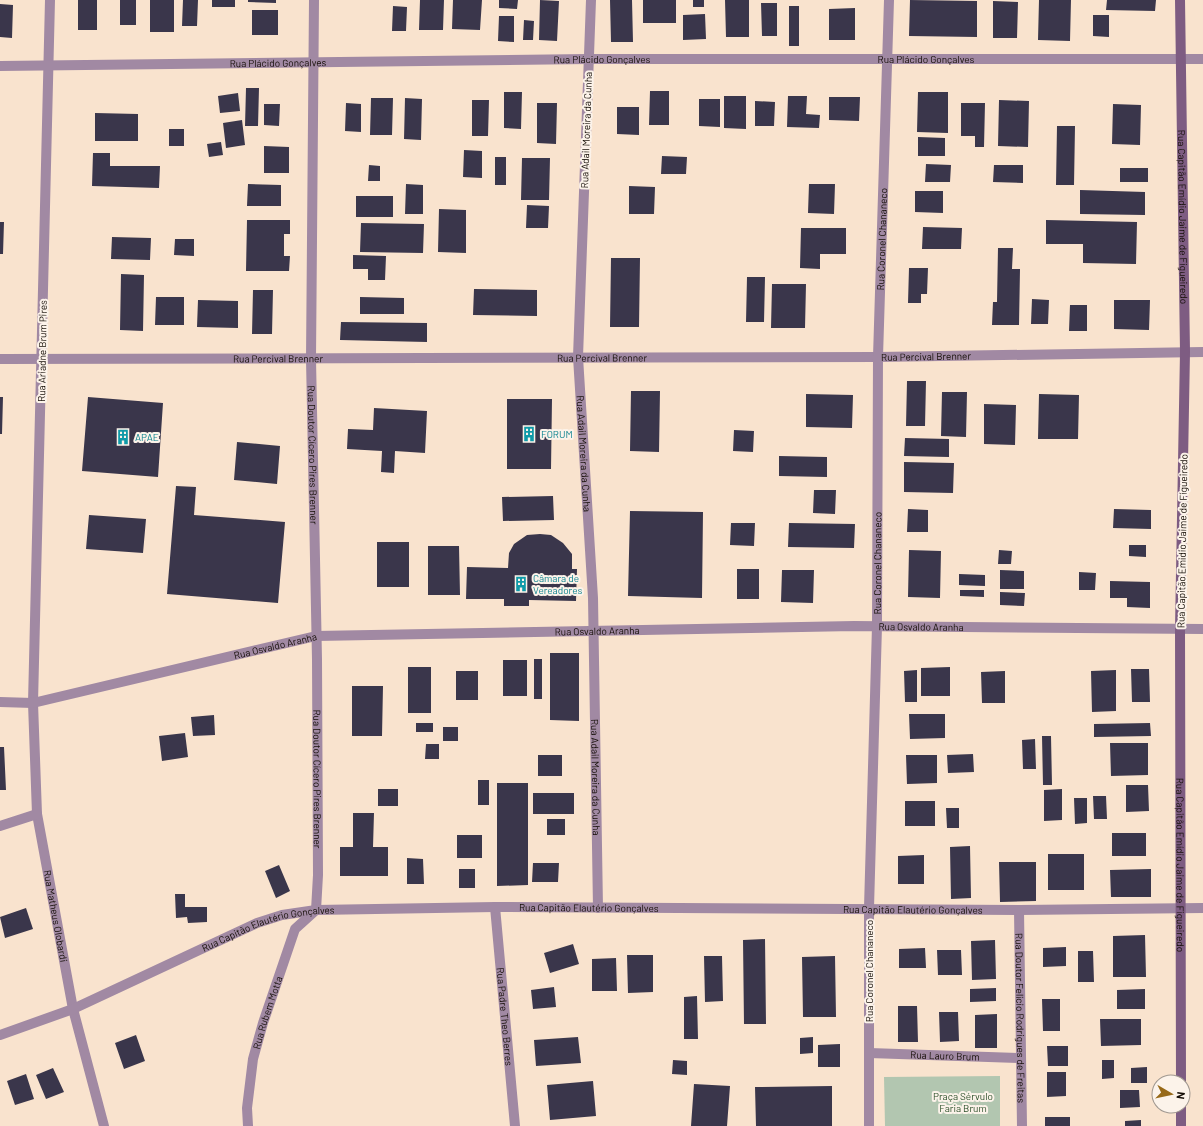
<svg xmlns="http://www.w3.org/2000/svg" width="1203" height="1126" font-family="Barlow,sans-serif">
	<style>
		.green { fill: #b2c6b0 }
		.building { fill: #3a364b }
		.lines { fill: none; stroke-linecap: round; stroke-linejoin: round }
		.street { stroke: #a189a3; stroke-width: 10 }
		.secondary { stroke: #7e5c82; stroke-width: 10 }
		.labels { text-anchor: middle; dominant-baseline: central; stroke-width: 4; stroke-linejoin: round; paint-order: stroke }
		.street-label { font-size: 10px; fill: #160f08; stroke: #fcf3ea }
		.culture-label { font-size: 10px; fill: #0d838f; stroke: #fcf3ea; text-anchor: start }
		.park-label { font-size: 10px; fill: #2b4f29; stroke: #fcf3ea }
	</style>
	<rect width="100%" height="100%" fill="#f9e3ce"/>
	<path class="green" d="M1000,1076V1126H885L884,1077Z"/>
	<path class="building" d="M78,0H97V30H78Z
		M120,0H136V25H120Z
		M150,0H174V32H150Z
		M183,0H198L197,26H182Z
		M212,0H235V7H212Z
		M248,0H276V3L248,2Z
		M420,0H444L443,30H419Z
		M453,0H482L480,30L452,29Z
		M499,0H518L517,9L499,8Z
		M540,0L559,1L557,41L539,40Z
		M610,0H632L633,42H611Z
		M643,0H676V23H643Z
		M693,0H704V7H693Z
		M725,0H749V37H726Z
		M910,0L977,1V37L909,36Z
		M1039,0H1071L1070,41L1038,40Z
		M1107,0H1156L1155,11L1106,10Z
		M993,1L1018,2L1017,38H993Z
		M761,3H777V36H762Z
		M0,4L13,5L12,38L0,37Z
		M393,6L407,7L406,31H392Z
		M789,6H799V46H789Z
		M855,8V40H829V9Z
		M252,10H278V35H252Z
		M705,14L706,39L683,40V15Z
		M1093,15H1109V37L1093,36Z
		M499,16H514V42L498,41Z
		M524,20L534,21L533,40H523Z
		M246,88H259L258,126H245Z
		M650,91H669V125H649Z
		M504,92H522L521,129L504,128Z
		M918,92H948V133L917,132Z
		M238,93L240,111L220,113L218,96Z
		M724,96H746V129L724,128Z
		M788,96H807L806,114L820,115L819,128L787,127Z
		M829,97H860L859,121L829,120Z
		M371,98H393L392,135H370Z
		M405,98L422,99L421,140L404,139Z
		M699,99H720V127L699,126Z
		M472,100H489L488,136H472Z
		M999,100L1029,101L1028,147L998,146Z
		M755,101L775,102L774,126H755Z
		M346,103L361,104V132L345,131Z
		M537,103H557L556,144L537,143Z
		M961,103H985L984,147H975V136H961Z
		M264,104H280L279,126L264,125Z
		M1113,104L1141,105L1140,145L1112,144Z
		M617,107H639V135L617,134Z
		M95,113L138,114V141H95Z
		M242,120L245,145L226,148L223,123Z
		M1057,126H1075L1074,185H1056Z
		M169,129H184V146H169Z
		M918,137L945,138V156H918Z
		M221,142L223,155L209,157L207,144Z
		M264,146L289,147V173H264Z
		M464,150L482,151V178L463,177Z
		M93,153H110V166H160L159,188L92,186Z
		M662,156L687,157L686,174H661Z
		M495,157H506V185H495Z
		M522,158H550L549,200H521Z
		M926,164L951,165L950,182H925Z
		M369,165L380,166V181H368Z
		M994,165H1023V183L993,182Z
		M1120,168H1148V182H1120Z
		M248,184L281,185V206H247Z
		M406,184L423,185V214H405Z
		M809,184H835L834,214L808,213Z
		M629,186L655,187L654,214H629Z
		M1080,190L1145,192V215L1080,214Z
		M915,191H943V213L915,212Z
		M356,196H393V217H356Z
		M527,205L549,206L548,228H526Z
		M439,209L466,210V253L438,252Z
		M247,220H290V234H284V256H290L289,271H246Z
		M1046,220L1137,222L1136,264L1083,263V244H1046Z
		M0,222H4L3,254H0Z
		M361,223L424,224L423,253L360,252Z
		M923,227L962,228L961,249H922Z
		M801,228H846V254H820V269L800,268Z
		M112,237L151,238L150,260L111,259Z
		M175,239H194V256L174,255Z
		M998,248H1013L1012,269H1020L1019,325H992L993,302H997Z
		M353,255L386,256L385,280H368V269H353Z
		M611,258H640L639,327H610Z
		M909,268H928L927,294H921V303H908Z
		M121,274L144,275L143,331L120,330Z
		M747,277H765L764,322H746Z
		M772,284H806L805,328H771Z
		M474,289L537,290V316L473,315Z
		M253,290H273L272,334H252Z
		M156,297H184V325H155Z
		M360,297L404,298V314H360Z
		M1032,299L1049,300L1048,324H1031Z
		M198,300L238,301V328L197,327Z
		M1114,300H1150L1149,330L1114,329Z
		M1070,305H1087V331H1069Z
		M341,322L427,323V342L340,340Z
		M907,381H926L925,426H906Z
		M631,391H660L659,452L630,451Z
		M942,392H967L966,437L941,436Z
		M806,394L853,395L852,428L806,427Z
		M1039,394L1079,395L1078,439H1038Z
		M0,397H3L2,434H0Z
		M88,397L163,403L158,477L82,471Z
		M507,399H552L551,469H507Z
		M984,404L1016,405L1015,445L984,444Z
		M374,408L427,411L425,453L395,451L394,473L381,472L382,451L347,449L348,429L373,430Z
		M734,430L754,431L753,452L733,451Z
		M905,438L949,439V457L904,456Z
		M237,442L280,446L277,484L234,480Z
		M779,456L827,457V477L779,476Z
		M904,462L954,463L953,493L904,492Z
		M176,486L196,487L194,515L285,522L278,603L167,594Z
		M814,490H836L835,514L813,513Z
		M553,496L554,520L503,521L502,497Z
		M908,509L928,510V532H907Z
		M1114,509L1151,510V529L1113,528Z
		M630,511L703,512L702,598L628,596Z
		M89,515L146,519L143,553L86,549Z
		M731,523H755L754,546L730,545Z
		M789,523L855,524L854,548L788,547Z
		M540,534L551,535L563,543L572,554V569H577L576,601L529,600V606H504V599H466L467,567L508,568L509,553L514,544L527,535Z
		M377,542H409V587H377Z
		M1129,545H1146V557L1129,556Z
		M428,546H459L460,595H428Z
		M909,550L941,551L940,598L908,597Z
		M999,550L1012,551L1011,564H998Z
		M737,569H759V599H737Z
		M782,570H814L813,603L781,602Z
		M1000,570L1024,571V589H1000Z
		M1079,572L1096,573L1095,590H1079Z
		M959,574L985,575V586L959,585Z
		M1110,581L1150,582V608L1127,607V598H1110Z
		M960,590H984V597L960,596Z
		M1000,592L1025,593L1024,606L1000,605Z
		M550,653H579V721L550,720Z
		M534,659H542V699H534Z
		M503,660H527V696H503Z
		M408,667H431V713H408Z
		M950,667V696H921V668Z
		M1131,669H1149L1150,702H1132Z
		M917,670V702H905L904,671Z
		M1116,670V711L1092,712L1091,671Z
		M456,671H478V700H456Z
		M1005,671V703H982L981,672Z
		M352,686H383L382,736H352Z
		M909,714H945V738L910,739Z
		M214,715L215,735L193,736L191,717Z
		M416,723H433V732H416Z
		M1150,723L1151,736L1094,737V724Z
		M443,727H458V741H443Z
		M185,733L188,757L162,761L159,736Z
		M1042,736H1051L1052,785H1043Z
		M1035,739L1036,769H1023L1022,740Z
		M1110,743H1148V775L1111,776Z
		M426,744H439V759H425Z
		M0,747H4L6,790H0Z
		M973,754L974,772L948,773L947,755Z
		M538,755H562V776H538Z
		M906,755H937V783L907,784Z
		M478,780H489V805H478Z
		M497,783H528V885L497,886Z
		M1126,785H1148L1149,811L1126,812Z
		M378,789H398V806H378Z
		M1062,789V820L1044,821V790Z
		M533,793H574V814H533Z
		M1093,796H1106L1107,819H1094Z
		M1074,798H1087V823L1075,824Z
		M905,801H935V826H905Z
		M946,808H959V828H947Z
		M353,813H374L373,847H388V876H340V847H353Z
		M547,819H565V835H547Z
		M1112,833H1146V856H1112Z
		M457,835H482V858H457Z
		M970,846L971,898L951,899L950,847Z
		M1048,854H1084V890H1048Z
		M924,855V884H898V856Z
		M407,858L423,859L424,884H407Z
		M999,862H1036V901L1000,902Z
		M533,863H559L558,882H532Z
		M279,865L290,891L276,898L265,871Z
		M459,869H475V888H459Z
		M1151,869V897H1111L1110,870Z
		M175,894H185V907H207V922L188,923L187,917L176,918Z
		M26,908L33,929L5,938L0,917Z
		M1145,935L1146,977H1113V936Z
		M765,939L766,1024H744L743,940Z
		M995,940L996,979L972,980L971,941Z
		M573,944L579,964L550,973L544,953Z
		M1066,947V966L1043,967V948Z
		M925,948L926,968H899V949Z
		M937,950H961L962,975H938Z
		M1078,951H1093L1094,982H1078Z
		M627,955H653V992L628,993Z
		M704,956H722L723,1001L705,1002Z
		M835,956L836,1017H803L802,957Z
		M616,958L617,991H592V959Z
		M554,987L556,1007L533,1009L531,990Z
		M996,988V1001L970,1002V989Z
		M1145,989V1009H1117V990Z
		M697,996L698,1039H684V997Z
		M1042,999H1060V1031H1043Z
		M898,1006H917L918,1042H898Z
		M939,1012H958L959,1041L940,1042Z
		M997,1014V1048H975V1015Z
		M1100,1019H1141V1045L1101,1046Z
		M136,1035L145,1061L124,1069L115,1043Z
		M578,1037L581,1063L536,1066L534,1040Z
		M813,1037V1053L800,1054V1038Z
		M840,1044V1067H818V1045Z
		M1047,1046H1068V1066H1048Z
		M673,1060L687,1061V1075L672,1074Z
		M1102,1060H1114V1078L1102,1079Z
		M1147,1067V1083H1131V1068Z
		M53,1068L64,1092L46,1099L36,1075Z
		M1047,1072H1066V1096L1047,1097Z
		M26,1074L34,1099L15,1105L7,1081Z
		M593,1081L596,1116L550,1120L547,1085Z
		M694,1084L730,1086L727,1126H691Z
		M832,1086V1126H756L755,1087Z
		M1120,1090H1139L1140,1107L1120,1108Z
		M1045,1117H1070V1126H1045Z
		M1141,1120V1126H1125V1121Z"/>
	<g class="lines">
		<g class="street">
			<path id="s1" d="M50,0L33,703L37,814L73,1009L104,1126"/>
			<path id="s2" d="M314,0L311,359L317,659L318,875L316,910"/>
			<path id="s3" d="M591,0L578,357L593,598L598,908"/>
			<path id="s4" d="M0,66L588,59H1203"/>
			<path id="s5" d="M0,359L878,357L1203,352"/>
			<path id="s6" d="M0,702L33,703L316,636L854,626L1203,629"/>
			<path d="M0,826L37,814"/>
			<path id="s7" d="M495,907L515,1126"/>
			<path id="s8" d="M1019,910L1022,1126"/>
			<path id="s9" d="M0,1035L73,1009L257,923L282,915L316,910L495,907L1019,910L1203,908"/>
			<path id="s10" d="M869,1053L1021,1058"/>
			<path id="s11" d="M248,1126L247,1108L253,1059L263,1023L295,929L316,910"/>
			<path id="s12" d="M869,1126V908L877,626L878,357L889,0"/>
		</g>
		<g class="secondary">
			<path id="s13" d="M1180,0L1185,352L1180,628L1181,1082"/>
			<path d="M1181,1106V1126"/>
		</g>
	</g>
	<defs>
		<g id="building-bare" transform="scale(1.2)"><path d="M-4-6H4V6H1V3H-1V6H-4ZM-2.5-4.3h1.7v1.8h-1.7ZM.8-4.3h1.7v1.8H.8ZM-2.5-1h1.7V.8h-1.7ZM.8-1h1.7V.8H.8Z" fill="#0f9aa8" stroke="#fcf3ea" stroke-width="2.5" paint-order="stroke"/></g>
	</defs>
	<g fill-rule="evenodd">
		<use href="#building-bare" x="529" y="434"/>
		<use href="#building-bare" x="123" y="437"/>
		<use href="#building-bare" x="521" y="584"/>
	</g>
	<g class="labels">
		<g class="street-label">
			<text stroke="none"><textPath href="#s4" startOffset="926">Rua Plácido Gonçalves</textPath></text>
			<text stroke="none"><textPath href="#s4" startOffset="602">Rua Plácido Gonçalves</textPath></text>
			<text stroke="none"><textPath href="#s4" startOffset="278">Rua Plácido Gonçalves</textPath></text>
			<text transform="translate(586 130) rotate(-88)">Rua Adail Moreira da Cunha</text>
			<text stroke="none"><textPath href="#s13" startOffset="217">Rua Capitão Emídio Jaime de Figueiredo</textPath></text>
			<text stroke="none"><textPath href="#s12" startOffset="887">Rua Coronel Chananeco</textPath></text>
			<text transform="translate(42 351) rotate(-89)">Rua Ariadne Brum Pires</text>
			<text stroke="none"><textPath href="#s5" startOffset="602">Rua Percival Brenner</textPath></text>
			<text stroke="none"><textPath href="#s5" startOffset="926">Rua Percival Brenner</textPath></text>
			<text stroke="none"><textPath href="#s5" startOffset="278">Rua Percival Brenner</textPath></text>
			<text stroke="none"><textPath href="#s3" startOffset="454">Rua Adail Moreira da Cunha</textPath></text>
			<text stroke="none"><textPath href="#s2" startOffset="455">Rua Doutor Cícero Pires Brenner</textPath></text>
			<text transform="translate(1182 541) rotate(-89)">Rua Capitão Emídio Jaime de Figueiredo</text>
			<text stroke="none"><textPath href="#s12" startOffset="563">Rua Coronel Chananeco</textPath></text>
			<text stroke="none"><textPath href="#s6" startOffset="929">Rua Osvaldo Aranha</textPath></text>
			<text stroke="none"><textPath href="#s6" startOffset="605">Rua Osvaldo Aranha</textPath></text>
			<text stroke="none"><textPath href="#s6" startOffset="282">Rua Osvaldo Aranha</textPath></text>
			<text stroke="none"><textPath href="#s3" startOffset="778">Rua Adail Moreira da Cunha</textPath></text>
			<text stroke="none"><textPath href="#s2" startOffset="779">Rua Doutor Cícero Pires Brenner</textPath></text>
			<text stroke="none"><textPath href="#s13" startOffset="865">Rua Capitão Emídio Jaime de Figueiredo</textPath></text>
			<text stroke="none"><textPath href="#s9" startOffset="614">Rua Capitão Elautério Gonçalves</textPath></text>
			<text stroke="none"><textPath href="#s9" startOffset="938">Rua Capitão Elautério Gonçalves</textPath></text>
			<text stroke="none"><textPath href="#s1" startOffset="918">Rua Matheus Olobardi</textPath></text>
			<text stroke="none"><textPath href="#s9" startOffset="290">Rua Capitão Elautério Gonçalves</textPath></text>
			<text transform="translate(869 971) rotate(-90)">Rua Coronel Chananeco</text>
			<text stroke="none"><textPath href="#s11" startOffset="116">Rua Rubem Motta</textPath></text>
			<text stroke="none"><textPath href="#s7" startOffset="110">Rua Padre Theo Berres</textPath></text>
			<text stroke="none"><textPath href="#s8" startOffset="108">Rua Doutor Felício Rodrigues de Freitas</textPath></text>
			<text stroke="none"><textPath href="#s10" startOffset="76">Rua Lauro Brum</textPath></text>
		</g>
		<g class="culture-label">
			<text x="541" y="434">FORUM</text>
			<text x="135" y="437">APAE</text>
			<text x="533" y="578">Câmara de<tspan x="533" dy="12">Vereadores</tspan></text>
		</g>
		<g class="park-label">
			<text x="963" y="1096">Praça Sérvulo<tspan x="963" dy="12">Faria Brum</tspan></text>
		</g>
	</g>
	<g transform="translate(1171 1094) rotate(99)"><circle r="19" fill="#fcf3ea" stroke="#a09890"/>
	<path d="M0-3L7 15L0 10L-7 15Z" fill="#976918"/>
	<text y="-6" font-size="11" font-weight="bold" text-anchor="middle" fill="#160f08">N</text>
	</g>
</svg>
